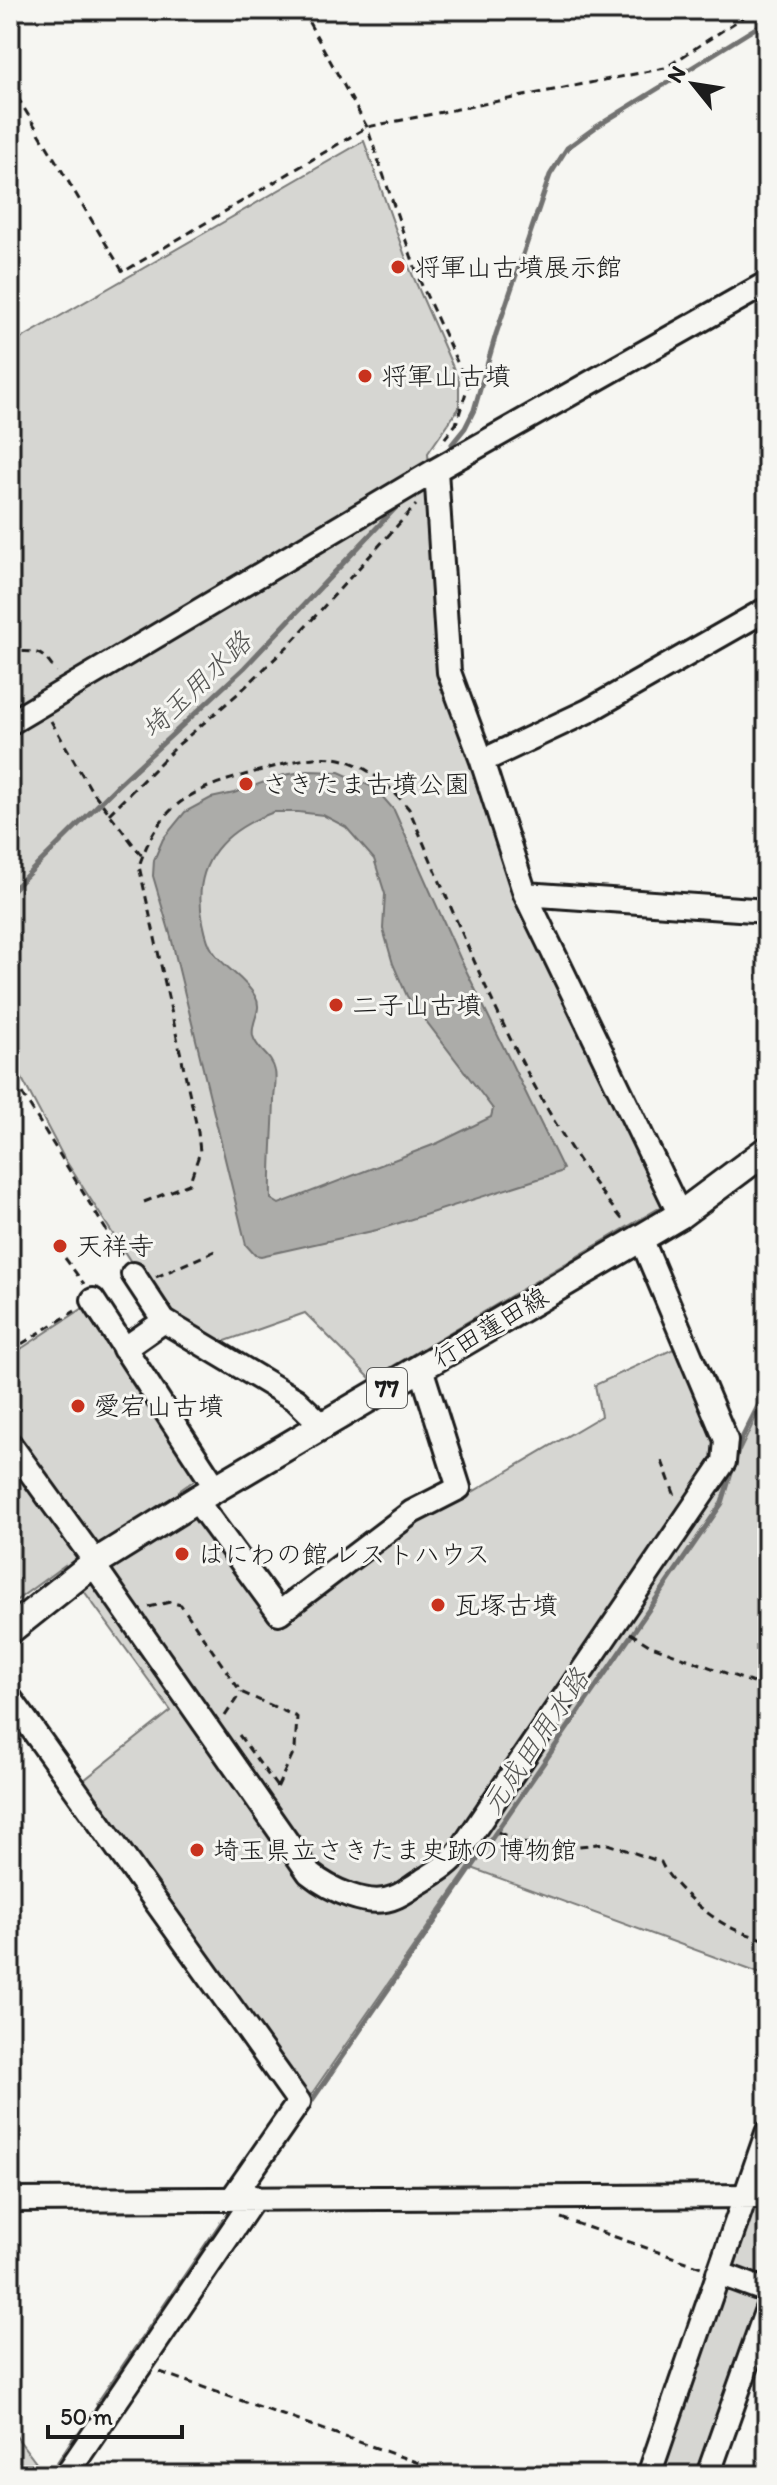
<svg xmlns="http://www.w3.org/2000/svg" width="777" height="2485" font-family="Itim,'Klee One',sans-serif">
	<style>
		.green { fill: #d6d6d2; stroke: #797977; stroke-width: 2 }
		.water { fill: #acaca9; stroke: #727271; stroke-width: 2; fill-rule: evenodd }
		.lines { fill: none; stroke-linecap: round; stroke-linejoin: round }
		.stream { stroke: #727271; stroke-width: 5 }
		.minor-casing { stroke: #1c1c1c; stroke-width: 28 }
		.major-casing { stroke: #1c1c1c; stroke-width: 32 }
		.path { stroke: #1c1c1c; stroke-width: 3; stroke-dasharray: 8 6; stroke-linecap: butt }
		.minor { stroke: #f6f6f2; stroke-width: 22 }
		.major { stroke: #f6f6f2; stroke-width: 26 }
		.poi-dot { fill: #c8321e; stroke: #f6f6f2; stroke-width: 3 }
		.labels { text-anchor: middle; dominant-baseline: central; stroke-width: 6; stroke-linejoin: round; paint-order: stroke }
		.shield { fill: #f6f6f2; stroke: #5d5d5c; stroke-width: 2 }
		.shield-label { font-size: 24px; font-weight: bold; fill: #1c1c1c }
		.poi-label { font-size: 26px; fill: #1c1c1c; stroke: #f6f6f2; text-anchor: start }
		.street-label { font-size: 26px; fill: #1c1c1c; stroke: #f6f6f2 }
		.water-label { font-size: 28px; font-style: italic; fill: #565654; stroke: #f6f6f2 }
	</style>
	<rect width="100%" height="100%" fill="#f6f6f2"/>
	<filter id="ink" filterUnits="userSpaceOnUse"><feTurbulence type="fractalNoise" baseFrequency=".0125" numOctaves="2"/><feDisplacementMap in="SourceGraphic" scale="16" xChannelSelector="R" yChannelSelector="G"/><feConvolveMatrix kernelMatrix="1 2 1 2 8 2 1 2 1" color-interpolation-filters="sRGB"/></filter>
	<g filter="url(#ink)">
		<path class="green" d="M364,141L409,267L459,381V408L428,453L442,670L664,1205L371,1379L305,1313L217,1344L165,1315L64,1158L10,1056V345Z
			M88,1305L199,1477L179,1491L276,1623L418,1513L469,1494L601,1416L595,1385L682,1345L721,1446L740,1451L767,1394V1976L469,1867L308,2099L79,1784L171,1711L65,1565L10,1605V1356Z
			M767,2124V2321L713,2475H644Z
			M10,2428L45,2475H10Z"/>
		<path class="water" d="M308,771L339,772L375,788L394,810L460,958L563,1169L560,1172L377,1230L261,1256L255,1255L246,1245L171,937L153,876L154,860L163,839L185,812L211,798L234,793L284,775ZM274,812H298L323,815L346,827L374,859L385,894L383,929L393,964L407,996L493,1109L491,1117L438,1143L279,1204L271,1199C270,1166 273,1134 274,1101C274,1092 277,1080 275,1071C272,1055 257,1051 253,1036C250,1021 264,1010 255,996C245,978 224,968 213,951C207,943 205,932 203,922C191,865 222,831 274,812Z"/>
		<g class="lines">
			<path class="stream" d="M452,444L465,428L474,410L496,334L550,175L567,148L596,127L767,21
				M10,892L117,786L244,668L403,500
				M306,2109L722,1503L741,1440L767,1388
				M98,2404L223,2221
				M55,2475V2468L76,2436"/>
			<g class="minor-casing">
				<path id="minor" d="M10,723L436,470
					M482,761L588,711L767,609
					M525,894L767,911
					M680,1215L525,894L482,761L449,672L436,470L767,283
					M133,1274L164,1321L296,1400L324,1427
					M93,1300L216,1488
					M124,1349L164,1321
					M10,1444L89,1553L93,1564L309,1873C329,1889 369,1909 395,1897C404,1894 413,1886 422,1881C436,1872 450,1864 460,1851L724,1462L726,1440L641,1238
					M196,1500L279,1613L412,1512L459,1488L421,1368
					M10,1698L299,2102L233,2197
					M10,2200L767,2196
					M718,2273L767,2291
					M66,2475L255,2197
					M649,2475L767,2133
					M708,2475L767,2309"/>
			</g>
			<g class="major-casing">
				<path id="major" d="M10,1630L93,1564L196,1500L680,1215L767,1150"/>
			</g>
			<path class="path" d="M302,10L367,127L419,279L468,386L456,424L441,443
				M751,10L767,34
				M10,85L123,272L367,127L665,68L754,10
				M10,649L12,652C38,651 41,650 56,672
				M51,721L90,788L142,856
				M109,814L178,745L241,691L289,645L416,505
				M10,1068L23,1095L124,1259
				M144,1202L189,1184L200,1152L198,1132L139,866C162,797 198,788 262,770C286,764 309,755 334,758C365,762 390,786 409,809C460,927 510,1057 581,1164C595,1185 610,1204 625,1223
				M65,1258L84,1284
				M156,1277L215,1251
				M10,1351L75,1311
				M662,1461L676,1499
				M149,1607L170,1602L181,1605L241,1692L297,1717L295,1749L276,1790
				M630,1633L649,1645L767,1688
				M225,1716L241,1692
				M239,1735L277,1787
				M498,1832L522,1843L572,1847L605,1843L661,1862C671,1886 712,1920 736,1930C746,1934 757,1937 767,1940
				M561,2218L701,2267
				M160,2372L453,2475"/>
			<use href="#minor" class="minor"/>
			<use href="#major" class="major"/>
		</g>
	</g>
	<g class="poi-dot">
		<circle cx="398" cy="267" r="8"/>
		<circle cx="365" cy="376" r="8"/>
		<circle cx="246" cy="784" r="8"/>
		<circle cx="336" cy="1005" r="8"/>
		<circle cx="60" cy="1246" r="8"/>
		<circle cx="78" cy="1406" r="8"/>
		<circle cx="182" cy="1554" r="8"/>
		<circle cx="438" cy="1605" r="8"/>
		<circle cx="197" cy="1850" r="8"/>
	</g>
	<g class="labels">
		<rect class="shield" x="367" y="1368" width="40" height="40" rx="6"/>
		<g class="shield-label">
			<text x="387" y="1388">77</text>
		</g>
		<g class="poi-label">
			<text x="414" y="267">将軍山古墳展示館</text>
			<text x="381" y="376">将軍山古墳</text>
			<text x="262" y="784">さきたま古墳公園</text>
			<text x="352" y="1005">二子山古墳</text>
			<text x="76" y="1246">天祥寺</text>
			<text x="94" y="1406">愛宕山古墳</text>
			<text x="198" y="1554">はにわの館 レストハウス</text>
			<text x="454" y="1605">瓦塚古墳</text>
			<text x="213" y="1850">埼玉県立さきたま史跡の博物館</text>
		</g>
		<g class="street-label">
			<text transform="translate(490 1327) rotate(-31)">行田蓮田線</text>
		</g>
		<g class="water-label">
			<text transform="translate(196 685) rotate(-44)">埼玉用水路</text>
			<text transform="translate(535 1741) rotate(-56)">元成田用水路</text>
		</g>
	</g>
	<rect width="777" height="2485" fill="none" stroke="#f6f6f2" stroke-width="40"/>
	<rect x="20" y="20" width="737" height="2445" fill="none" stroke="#1c1c1c" stroke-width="3" filter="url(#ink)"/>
	<g transform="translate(693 84) rotate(300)" stroke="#f6f6f2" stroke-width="6" paint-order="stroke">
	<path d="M0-6L14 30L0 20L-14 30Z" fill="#1c1c1c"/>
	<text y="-12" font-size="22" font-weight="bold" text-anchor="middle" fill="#1c1c1c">N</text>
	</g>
	<path d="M48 2425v12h134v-12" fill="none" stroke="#1c1c1c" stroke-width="4"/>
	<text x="60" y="2425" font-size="24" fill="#1c1c1c" stroke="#f6f6f2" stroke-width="6" paint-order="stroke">50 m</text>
</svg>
